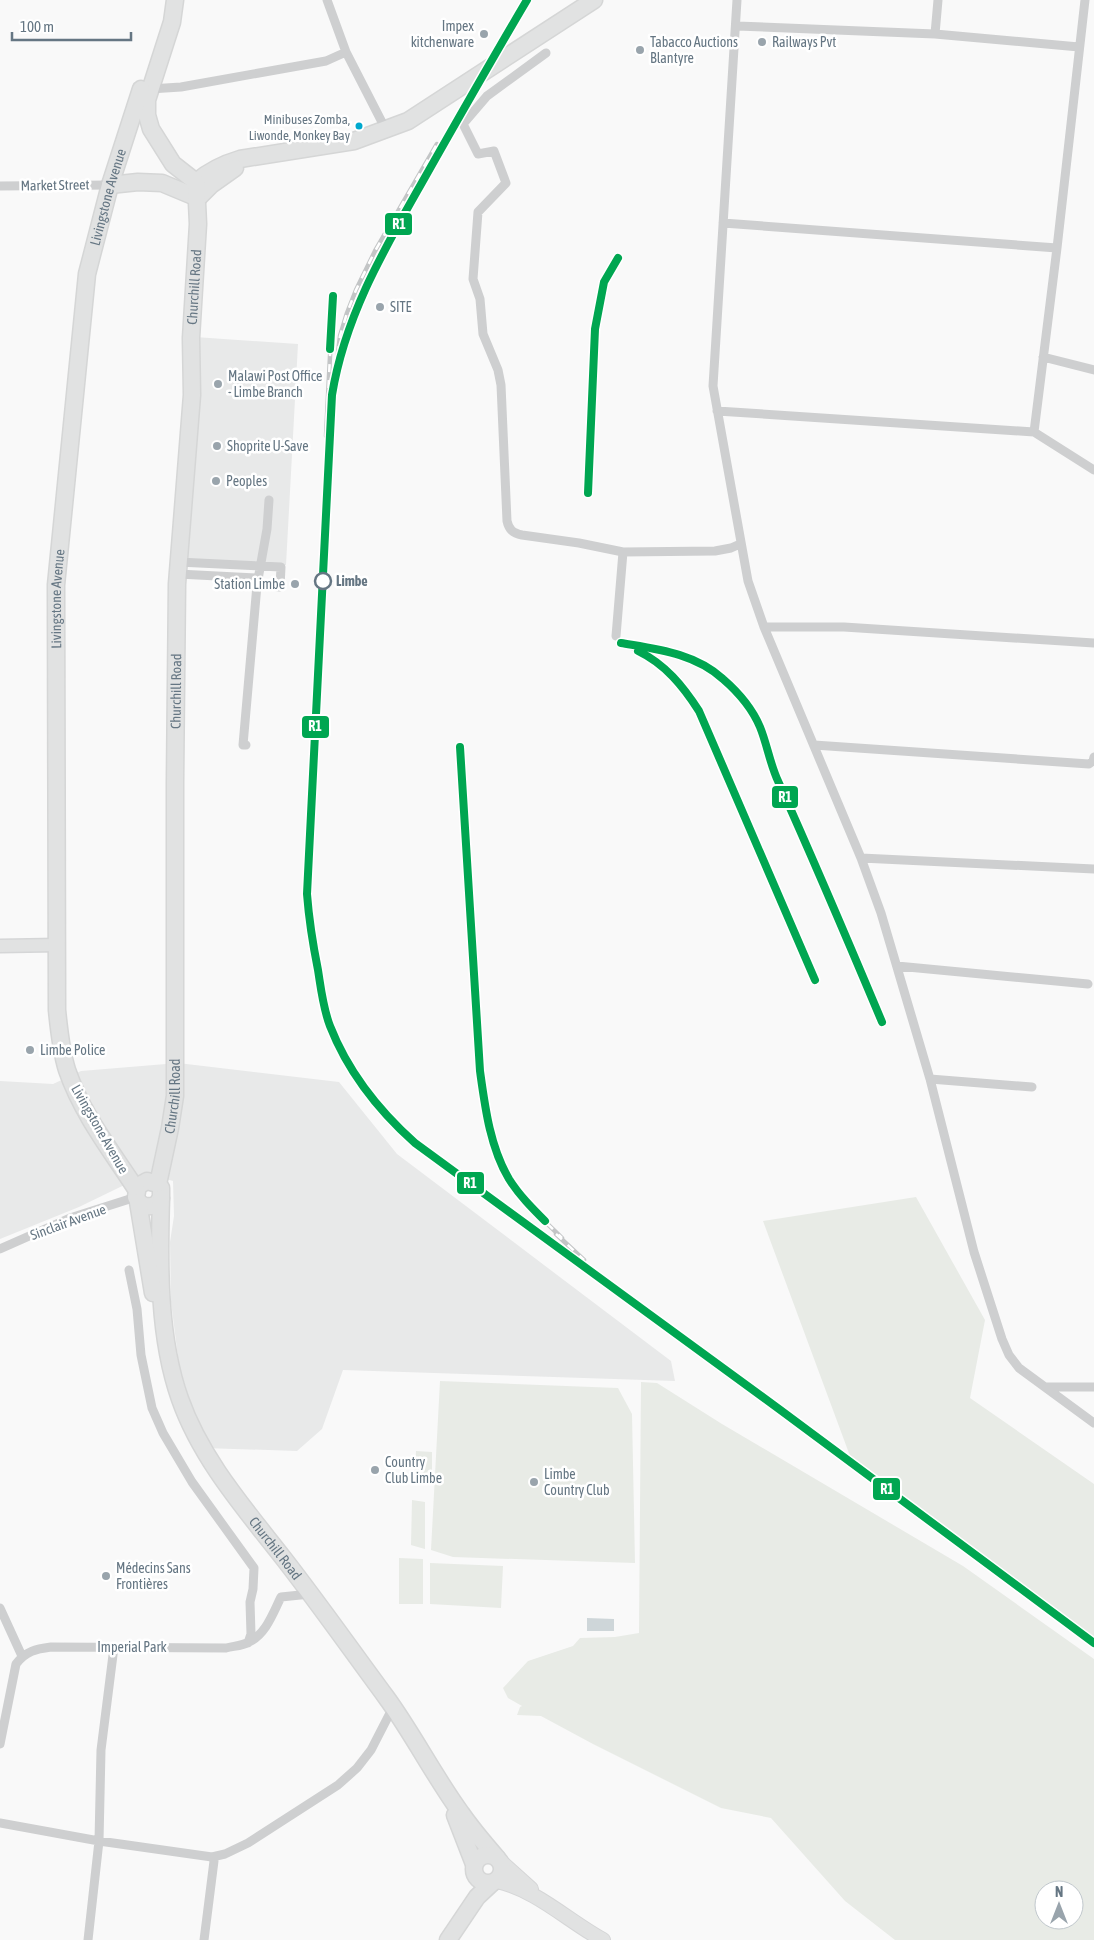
<svg xmlns="http://www.w3.org/2000/svg" width="1094" height="1940" font-family="'Asap Condensed',sans-serif">
	<style>
		.built { fill: #e8e9e9 }
		.green { fill: #e8ebe6; fill-rule: evenodd }
		.water { fill: #ced6d9 }
		.lines { fill: none; stroke-linecap: round; stroke-linejoin: round }
		.secondary-casing { stroke: #d5d6d7; stroke-width: 15 }
		.primary-casing { stroke: #d5d6d7; stroke-width: 16 }
		.highway-casing { stroke: #d5d6d6; stroke-width: 19 }
		.street { stroke: #cecfd0; stroke-width: 9 }
		.secondary { stroke: #e1e2e2; stroke-width: 12 }
		.primary { stroke: #e1e2e2; stroke-width: 14 }
		.highway { stroke: #e1e2e2; stroke-width: 16 }
		.rail-casing { stroke: #c3c5c6; stroke-width: 4.5 }
		.rail { stroke: #fff; stroke-width: 2.5; stroke-dasharray: 8; stroke-linecap: butt }
		.rail-1-casing { stroke: #fff; stroke-width: 11 }
		.rail-1 { stroke: #00a651; stroke-width: 8 }
		.poi-dot { fill: #99a4ac; stroke: #fff; stroke-width: 2 }
		.bus-dot { fill: #00a9ce; stroke: #fff; stroke-width: 2 }
		.stop-dot { fill: #fff; stroke: #657683; stroke-width: 2.5 }
		.labels { text-anchor: middle; dominant-baseline: central; stroke-width: 5; stroke-linejoin: round; paint-order: stroke }
		.bus-label { font-size: 13px; fill: #657683; stroke: #fff; text-anchor: end }
		.poi-label { font-size: 14px; fill: #657683; stroke: #fff; text-anchor: start }
		.street-label { font-size: 14px; fill: #657683; stroke: #fff }
		.stop-label { font-size: 14px; font-weight: bold; fill: #657683; stroke: #fff; text-anchor: start }
		.line-badge { stroke: #fff; stroke-width: 2 }
		.badge-label { font-size: 14px; text-anchor: middle; font-weight: bold; fill: #fff }
	</style>
	<rect width="100%" height="100%" fill="#f9f9f9"/>
	<path class="built" d="M195,337L298,344L286,565L188,560Z
		M178,1063L339,1082L397,1154L671,1361L675,1381L343,1370L322,1429L297,1451L204,1448L179,1365L171,1302L170,1242L174,1216L173,1181L147,1174L79,1207L0,1239V1081L53,1084L81,1071Z"/>
	<path class="green" d="M916,1197L985,1320L970,1398L1094,1484V1638L850,1456L763,1221Z
		M440,1381L618,1388L632,1414L635,1563L453,1557L431,1550Z
		M641,1382L657,1383L722,1424L963,1566L1094,1659V1940H895L845,1901L771,1818L721,1808L593,1744L541,1716L517,1715L520,1707L522,1706L508,1698L503,1688L528,1661L573,1646L580,1638L615,1637L639,1633ZM1044,1890H1074V1920H1044Z
		M416,1451L432,1452V1474H415Z
		M412,1500L425,1502V1549L411,1545Z
		M399,1558L423,1559V1604H399Z
		M430,1563L503,1566L501,1608L430,1604Z"/>
	<path class="water" d="M587,1618L614,1619V1631H587Z"/>
	<g class="lines">
		<g class="secondary-casing">
			<path id="secondary" d="M0,946L57,945"/>
		</g>
		<g class="primary-casing">
			<path id="primary" d="M500,1861L531,1889
				M497,1881C537,1890 568,1921 603,1940"/>
		</g>
		<g class="highway-casing">
			<g id="highway">
				<path d="M196,182C209,171 223,164 240,159L354,141L408,121L594,0"/>
				<path d="M110,185L138,182L162,183L198,198"/>
				<path d="M198,198L211,185L235,168"/>
				<path id="s1" d="M158,1184L147,1181L138,1186L136,1197C140,1206 146,1208 156,1205L161,1198V1188L158,1184L170,1128L175,1096V782L177,584L192,395L191,338L198,224L196,182L173,164L151,129L147,115V100L172,22L175,0"/>
				<path id="s2" d="M136,1189C112,1152 82,1114 67,1070C61,1051 59,1030 57,1010L56,585L87,274L110,185L141,89"/>
				<path id="s3" d="M161,1198C159,1263 158,1337 180,1399C201,1459 245,1509 284,1559C319,1604 352,1651 386,1697C413,1734 434,1776 461,1813C472,1829 484,1843 497,1858"/>
				<path d="M138,1202L153,1293"/>
				<path d="M455,1815L474,1864"/>
				<circle cx="488" cy="1869" r="14"/>
				<path d="M448,1940L477,1897L492,1883"/>
			</g>
		</g>
		<path class="street" d="M327,0L346,52L386,130
			M737,0L713,386L748,581L764,627L861,858L881,913L930,1079L974,1252L1002,1339L1009,1355L1019,1368L1094,1423
			M737,26L935,34L1079,47
			M935,34L938,0
			M546,53L487,96L463,124L478,154L494,151L506,183L478,212L473,279L480,299L483,334L498,370L501,385L507,521C509,530 513,533 522,535L579,543L623,552L715,551L731,548L740,544
			M150,89L181,87L326,61L346,52
			M0,186L110,185
			M723,223L1057,248
			M1043,357L1094,370
			M717,411L1034,432L1094,470
			M1034,432L1057,248L1085,0
			M178,562L281,567L280,587L257,585
			M178,574L258,578
			M764,627H844L1094,643
			M616,636L623,552
			M246,745H243L257,585L267,529L269,500
			M814,745L1089,764L1093,761L1094,757
			M861,858L1094,869
			M897,966L1088,984
			M930,1079L1032,1087
			M0,1249L70,1218L136,1197
			M129,1270L137,1309L141,1355L152,1408L163,1433L192,1482L254,1568L253,1589L250,1602L251,1634L248,1643
			M1045,1387H1094
			M0,1608L22,1656
			M0,1744L16,1664C26,1651 36,1649 51,1647L226,1648C233,1646 242,1646 249,1642C266,1634 273,1613 281,1597L310,1594
			M0,1823L99,1841L212,1857L225,1854L248,1843L338,1785L357,1768L371,1750L389,1715L395,1710
			M88,1940L99,1841L101,1750L114,1647
			M204,1940L214,1861L212,1857"/>
		<use href="#secondary" class="secondary"/>
		<use href="#primary" class="primary"/>
		<use href="#highway" class="highway"/>
		<g class="rail-casing">
			<path id="rail" d="M336,370L340,336L347,313L356,290L375,251L437,144
				M326,436L333,296
				M588,493L595,329L604,282L618,258
				M621,643C656,649 695,653 723,679C738,692 752,708 760,727C767,744 770,764 778,781C814,861 848,941 882,1022
				M632,648C663,663 681,682 699,711L815,980
				M460,747L480,1071C485,1112 492,1160 519,1194C532,1210 548,1224 562,1238
				M311,808C310,837 306,867 307,896C308,916 312,936 315,956C319,979 322,1001 329,1023C344,1069 379,1111 415,1143L779,1409L1094,1643
				M556,1234L584,1260"/>
		</g>
		<use href="#rail" class="rail"/>
		<g class="rail-1-casing">
			<path id="rail-1" d="M527,0C492,59 458,119 424,179C385,248 345,315 332,395L307,894C309,920 313,945 318,970C321,989 323,1008 330,1026C348,1072 378,1110 415,1143L779,1409L1094,1643
				M330,349L333,296
				M588,493L595,329L604,282L618,258
				M621,643C656,649 695,653 723,679C738,692 752,708 760,727C767,744 770,764 778,781C814,861 848,941 882,1022
				M638,651C665,664 683,686 699,711L815,980
				M460,747L480,1071C485,1107 490,1147 509,1179C519,1195 532,1208 545,1221"/>
		</g>
		<use href="#rail-1" class="rail-1"/>
	</g>
	<g class="poi-dot">
		<circle cx="484" cy="34" r="5"/>
		<circle cx="762" cy="42" r="5"/>
		<circle cx="640" cy="50" r="5"/>
		<circle cx="380" cy="307" r="5"/>
		<circle cx="218" cy="384" r="5"/>
		<circle cx="217" cy="446" r="5"/>
		<circle cx="216" cy="481" r="5"/>
		<circle cx="295" cy="584" r="5"/>
		<circle cx="30" cy="1050" r="5"/>
		<circle cx="375" cy="1470" r="5"/>
		<circle cx="534" cy="1482" r="5"/>
		<circle cx="106" cy="1576" r="5"/>
	</g>
	<circle class="bus-dot" cx="359" cy="126" r="4.5"/>
	<circle class="stop-dot" cx="323" cy="581" r="8"/>
	<g class="labels">
		<g class="bus-label">
			<text x="350" y="119">Minibuses Zomba,<tspan x="350" dy="16">Liwonde, Monkey Bay</tspan></text>
		</g>
		<g class="poi-label">
			<text x="474" y="26" text-anchor="end">Impex<tspan x="474" dy="16">kitchenware</tspan></text>
			<text x="650" y="42">Tabacco Auctions<tspan x="650" dy="16">Blantyre</tspan></text>
			<text x="772" y="42">Railways Pvt</text>
			<text x="390" y="307">SITE</text>
			<text x="228" y="376">Malawi Post Office<tspan x="228" dy="16">- Limbe Branch</tspan></text>
			<text x="227" y="446">Shoprite U-Save</text>
			<text x="226" y="481">Peoples</text>
			<text x="285" y="584" text-anchor="end">Station Limbe</text>
			<text x="40" y="1050">Limbe Police</text>
			<text x="385" y="1462">Country<tspan x="385" dy="16">Club Limbe</tspan></text>
			<text x="544" y="1474">Limbe<tspan x="544" dy="16">Country Club</tspan></text>
			<text x="116" y="1568">Médecins Sans<tspan x="116" dy="16">Frontières</tspan></text>
		</g>
		<g class="street-label">
			<text transform="translate(55 185) rotate(-1)">Market Street</text>
			<text stroke="none"><textPath href="#s2" startOffset="1016">Livingstone Avenue</textPath></text>
			<text stroke="none"><textPath href="#s1" startOffset="980">Churchill Road</textPath></text>
			<text stroke="none"><textPath href="#s2" startOffset="610">Livingstone Avenue</textPath></text>
			<text stroke="none"><textPath href="#s1" startOffset="575">Churchill Road</textPath></text>
			<text stroke="none"><textPath href="#s1" startOffset="170">Churchill Road</textPath></text>
			<text transform="translate(100 1129) rotate(60)">Livingstone Avenue</text>
			<text transform="translate(68 1222) rotate(-20)">Sinclair Avenue</text>
			<text stroke="none"><textPath href="#s3" startOffset="381">Churchill Road</textPath></text>
			<text x="132" y="1647">Imperial Park</text>
		</g>
		<g class="stop-label">
			<text x="336" y="581">Limbe</text>
		</g>
	</g>
	<g class="line-badge">
		<rect x="384" y="212" width="29" height="24" rx="5" fill="#00a651"/>
		<rect x="301" y="715" width="29" height="24" rx="5" fill="#00a651"/>
		<rect x="771" y="785" width="28" height="24" rx="5" fill="#00a651"/>
		<rect x="456" y="1171" width="29" height="24" rx="5" fill="#00a651"/>
		<rect x="872" y="1477" width="29" height="24" rx="5" fill="#00a651"/>
	</g>
	<g class="badge-label">
		<text x="399" y="229">R1</text>
		<text x="315" y="731">R1</text>
		<text x="785" y="802">R1</text>
		<text x="470" y="1188">R1</text>
		<text x="887" y="1494">R1</text>
	</g>
	<g transform="translate(1059 1905)"><circle r="24" fill="#ffffff" stroke="#c1c8cd"/>
	<path d="M0-4L9 19L0 12L-9 19Z" fill="#99a4ac"/>
	<text y="-8" font-size="14" font-weight="bold" text-anchor="middle" fill="#657683">N</text>
	</g>
	<path d="M12 32v8h119v-8" fill="none" stroke="#657683" stroke-width="2.5"/>
	<text x="20" y="32" font-size="15" fill="#657683" stroke="#ffffff" stroke-width="4" paint-order="stroke">100 m</text>
</svg>
